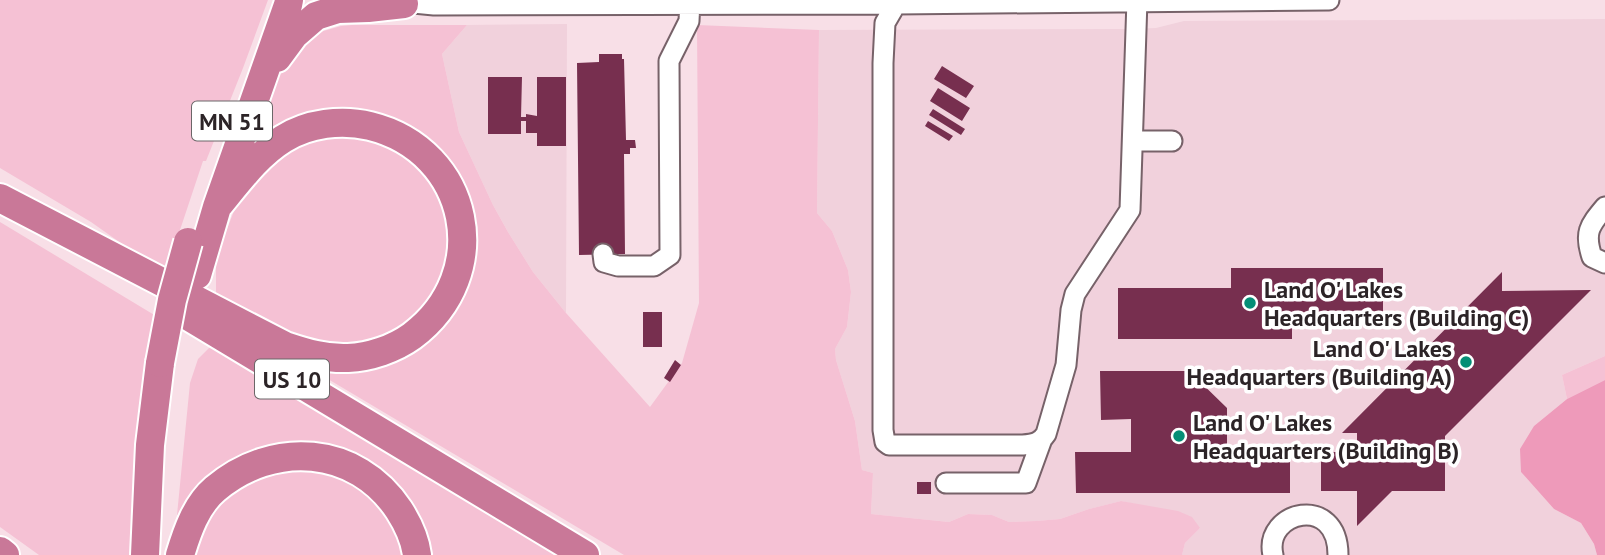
<svg xmlns="http://www.w3.org/2000/svg" width="1605" height="555" font-family="'PT Sans',sans-serif">
	<style>
		.built { fill: #f1d1dc }
		.green { fill: #f5c1d4 }
		.water { fill: #ee9aba }
		.building { fill: #772f4f }
		.lines { fill: none; stroke-linecap: round; stroke-linejoin: round }
		.minor-casing { stroke: #776269; stroke-width: 23 }
		.highway-casing { stroke: #fff; stroke-width: 32 }
		.minor { stroke: #fff; stroke-width: 19 }
		.highway { stroke: #c97898; stroke-width: 28 }
		.highway-bridge-casing { stroke: #fff; stroke-width: 32; stroke-linecap: butt }
		.highway-bridge { stroke: #c97898; stroke-width: 28 }
		.poi-dot { fill: #058e76; stroke: #fff; stroke-width: 2.5 }
		.labels { text-anchor: middle; dominant-baseline: central; stroke-width: 7; stroke-linejoin: round; paint-order: stroke }
		.shield { fill: #fff; stroke: #6b6668; stroke-width: 2 }
		.shield-label { font-size: 23px; font-weight: bold; fill: #2c2427 }
		.poi-label { font-size: 24px; font-weight: bold; fill: #2c2427; stroke: #fff; text-anchor: start }
	</style>
	<rect width="100%" height="100%" fill="#f8dfe7"/>
	<path class="built" d="M1605,19V356L1562,375L1567,399L1534,426L1521,472L1554,509L1581,523L1594,544L1597,555H1182L1185,543L1200,528L1147,507L1121,501L1089,509L1060,519L1036,521L1009,522L992,515L968,514L949,522L871,514L873,473L862,470L855,421L836,360L835,349L847,327L851,292L848,270L832,231L817,213L819,30L1125,29L1156,28L1184,21Z
		M567,24L566,313L533,272L508,232L493,205L459,132L442,54L467,25Z"/>
	<path class="green" d="M0,0H268L243,68L206,161H203L166,272L142,258L91,222L0,168Z
		M352,25H467L442,54L459,132L493,205L508,232L533,272L566,313L650,407L682,363L699,303L697,25L819,30L817,213L832,231L848,270L851,292L847,327L835,349L836,360L855,421L862,470L873,473L871,514L949,522L968,514L992,515L1009,522L1036,521L1060,519L1089,509L1121,501L1178,511L1192,517L1200,528L1185,543L1182,555H624L306,366L417,341L466,214L374,119L247,158L288,50L317,26L320,32L341,26Z
		M346,130L418,157L452,215L444,286L387,341L319,348L216,301V265L224,237L242,190L286,145Z
		M0,222L156,316L133,555H39L0,527Z
		M211,346L557,555H424L419,533L313,447L185,517L177,515L190,383L198,359Z
		M1605,356V380L1567,399L1562,375Z
		M308,463L375,491L410,555H188L191,542L235,482Z"/>
	<path class="water" d="M1605,380V555H1597L1594,544L1581,523L1554,509L1521,472L1520,449L1534,426L1567,399Z"/>
	<path class="building" d="M599,54H622V59H624L626,140H635L636,148H630V154H624L625,254L579,255L577,63L599,62Z
		M942,66L974,86L966,98L934,79Z
		M488,77H522L521,117H526V114L537,116V77H566V146H537V133H526V121H521V134H488Z
		M938,88L970,108L962,121L930,101Z
		M933,109L965,129L961,135L929,115Z
		M928,121L953,136L949,141L925,126Z
		M1231,268H1383V318H1292V339H1118V288H1231Z
		M1502,272V291L1591,290L1445,436V491H1392L1357,526V491H1321V452H1357V433H1342Z
		M643,312H662V347H643Z
		M675,360L681,365L670,382L664,378Z
		M1100,371H1189L1227,408V452H1290V493H1076L1075,452H1131V419L1101,420Z
		M917,482H931V494H917Z"/>
	<g class="lines">
		<g class="minor-casing">
			<path id="minor" d="M896,0V4L885,23L883,63V430L885,442L889,445H1023C1034,444 1040,443 1046,434L1066,365L1071,310L1075,294L1130,210L1137,0
				M393,1L434,5L896,4L1329,0
				M1133,141H1172
				M1605,207C1589,226 1584,233 1592,257L1605,263
				M603,254L604,262L618,266H654L670,255L669,61L689,21L690,0
				M946,483H1026L1042,439
				M1273,555C1263,511 1338,493 1338,555"/>
		</g>
		<g class="highway-casing">
			<path id="highway" d="M277,58L294,35L316,16L338,9L368,8L404,4
				M0,198L285,346C306,353 326,359 348,358C370,357 394,349 412,336C495,274 471,151 370,126C342,119 308,123 283,139C257,155 237,183 217,207
				M197,275L217,207L288,5L289,0
				M173,307L585,555
				M0,551L5,555
				M145,555L150,445L160,363
				M180,555C187,532 196,505 215,489C273,440 356,445 399,510C408,524 415,539 417,555"/>
		</g>
		<use href="#minor" class="minor"/>
		<use href="#highway" class="highway"/>
		<g class="highway-bridge-casing">
			<path id="highway-bridge" d="M160,363L172,300L188,242"/>
		</g>
		<use href="#highway-bridge" class="highway-bridge"/>
	</g>
	<g class="poi-dot">
		<circle cx="1250" cy="303" r="7"/>
		<circle cx="1466" cy="362" r="7"/>
		<circle cx="1179" cy="436" r="7"/>
	</g>
	<g class="labels">
		<g class="shield">
			<rect x="192" y="101.5" width="80" height="39" rx="5"/>
			<rect x="255" y="359.5" width="74" height="39" rx="5"/>
		</g>
		<g class="shield-label">
			<text x="232" y="121">MN 51</text>
			<text x="292" y="379">US 10</text>
		</g>
		<g class="poi-label">
			<text x="1264" y="289">Land O' Lakes<tspan x="1264" dy="28">Headquarters (Building C)</tspan></text>
			<text x="1452" y="348" text-anchor="end">Land O' Lakes<tspan x="1452" dy="28">Headquarters (Building A)</tspan></text>
			<text x="1193" y="422">Land O' Lakes<tspan x="1193" dy="28">Headquarters (Building B)</tspan></text>
		</g>
	</g>
</svg>
